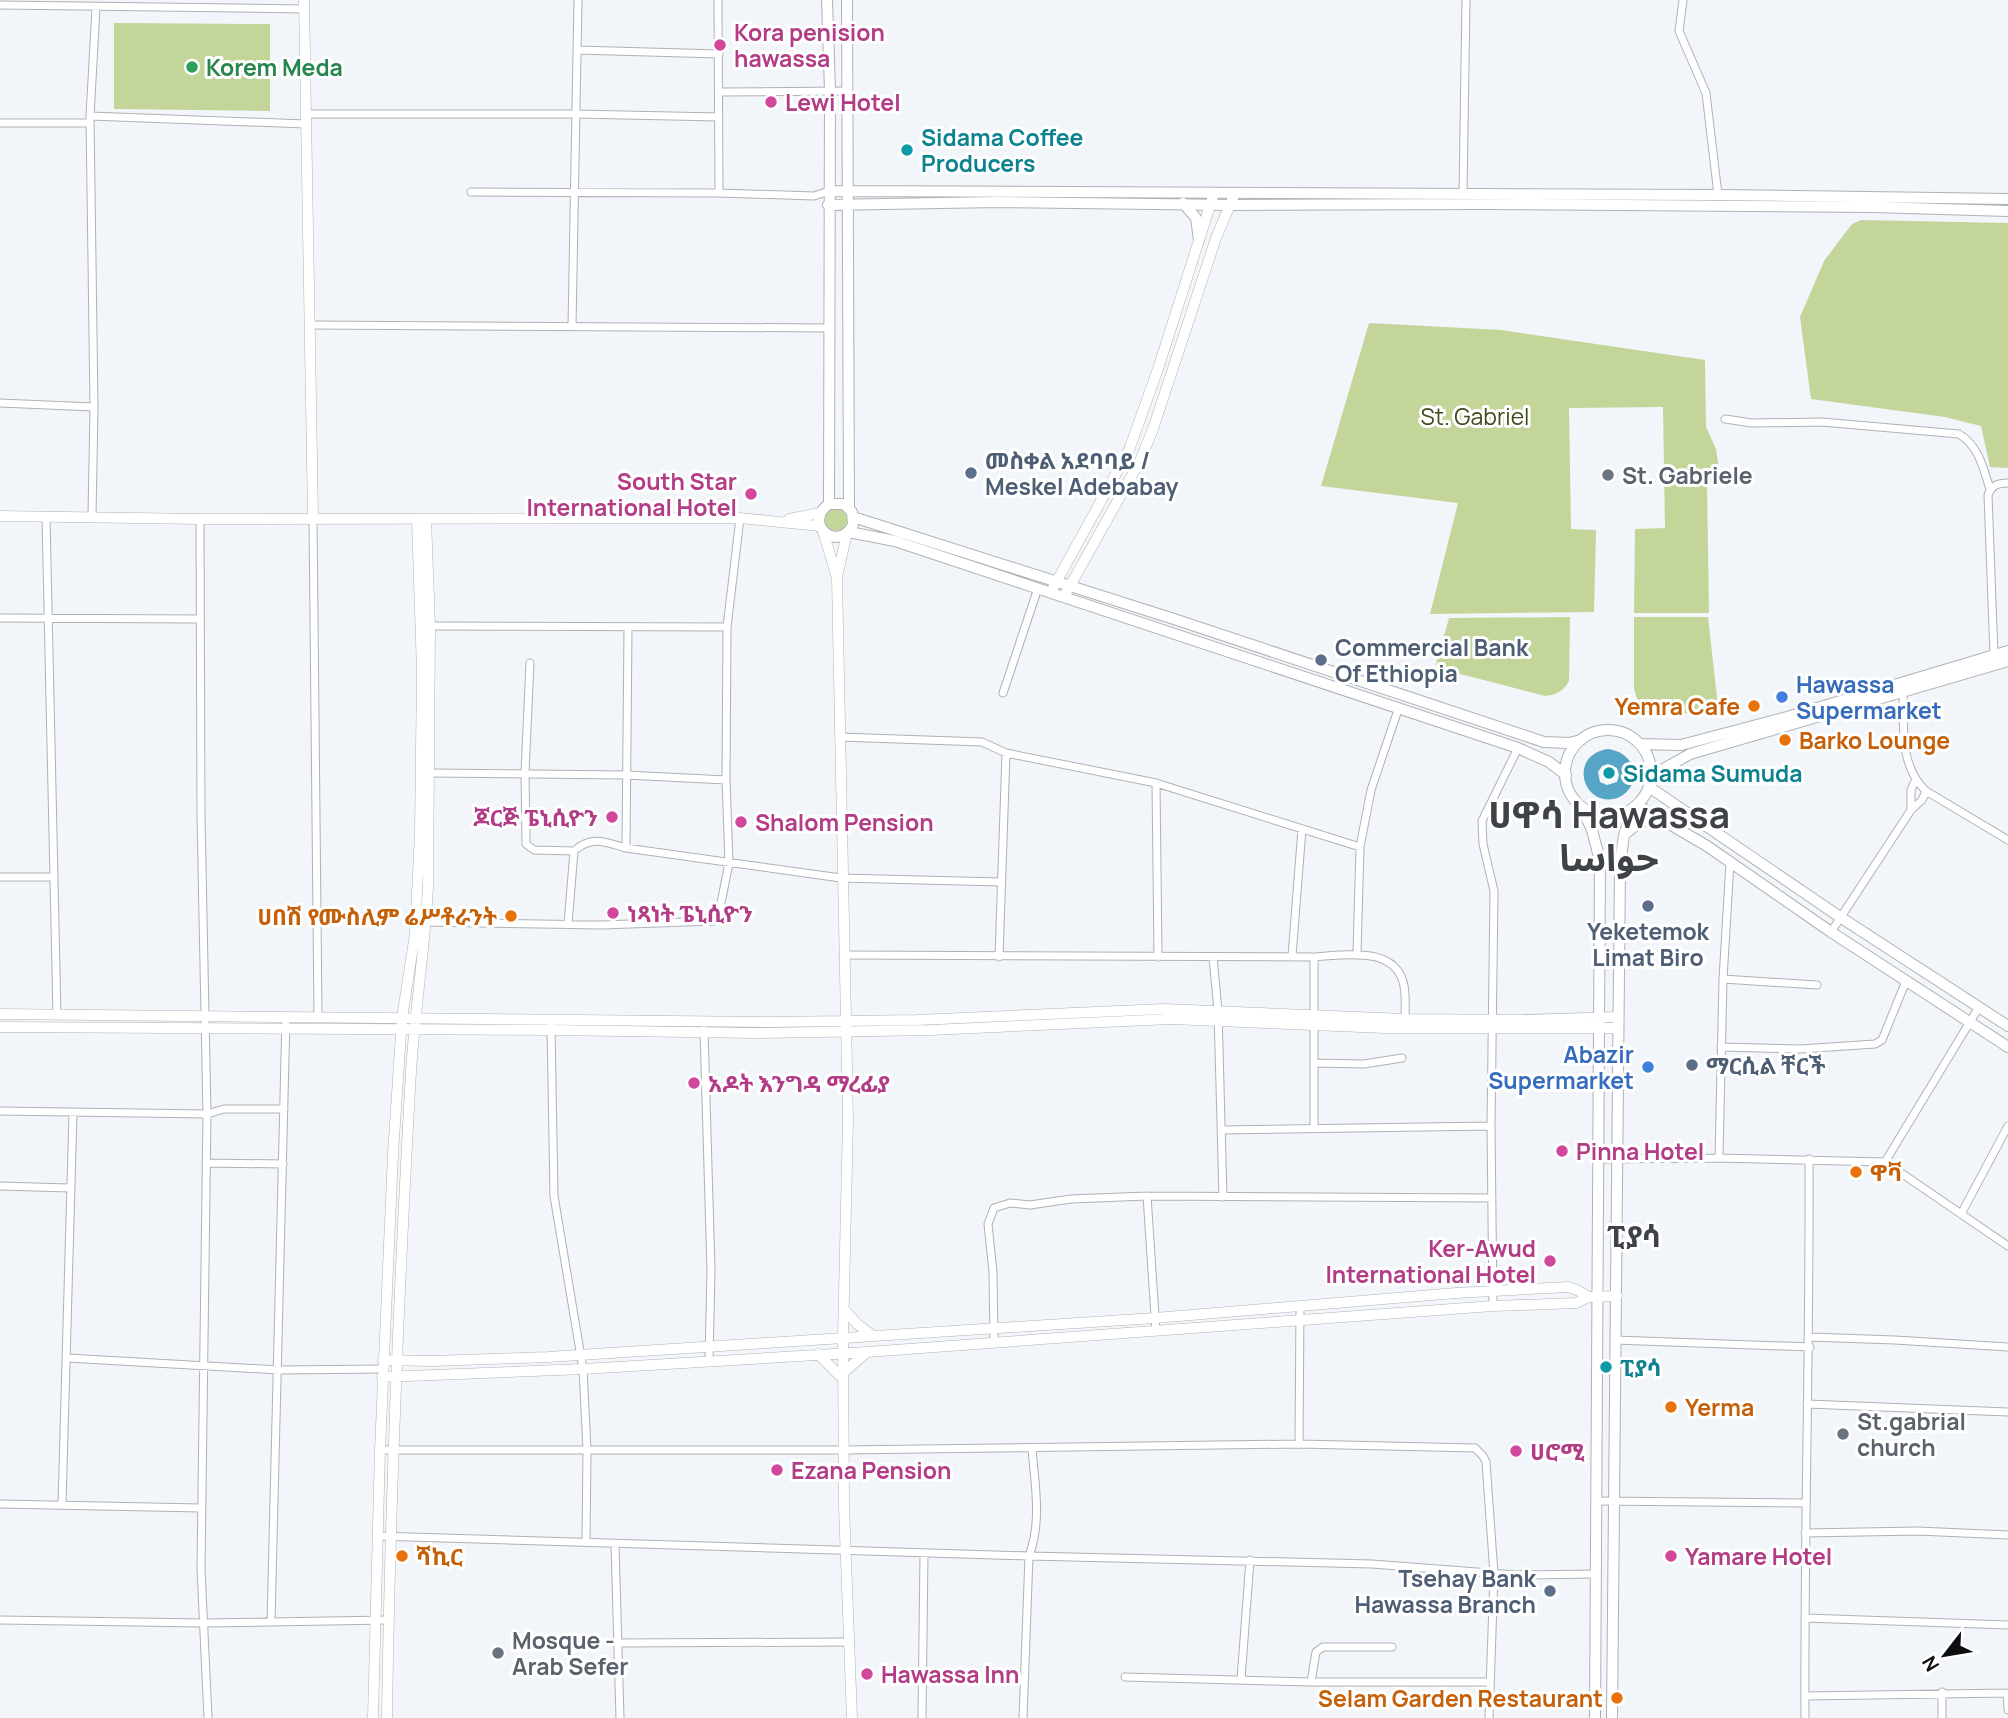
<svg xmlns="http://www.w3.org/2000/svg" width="2008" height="1718" font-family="Manrope,'Noto Sans Arabic','Noto Sans Ethiopic',sans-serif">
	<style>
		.green { fill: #c3d599 }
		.water { fill: #56a5c6; fill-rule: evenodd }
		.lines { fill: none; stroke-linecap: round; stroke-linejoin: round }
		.minor-casing { stroke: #aeb2b7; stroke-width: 9 }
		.tertiary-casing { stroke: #aeb2b7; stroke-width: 11 }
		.secondary-casing { stroke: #aeb2b7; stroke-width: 12 }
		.minor { stroke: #fff; stroke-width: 7 }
		.tertiary { stroke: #fff; stroke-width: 10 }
		.secondary { stroke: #fff; stroke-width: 10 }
		.hotel-dot { fill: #d1479c; stroke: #fff; stroke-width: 2.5 }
		.leisure-dot { fill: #2e9e5b; stroke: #fff; stroke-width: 2.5 }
		.culture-dot { fill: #0f9aa8; stroke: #fff; stroke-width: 2.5 }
		.service-dot { fill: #5c6f8a; stroke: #fff; stroke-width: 2.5 }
		.worship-dot { fill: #6b7280; stroke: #fff; stroke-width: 2.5 }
		.shop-dot { fill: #3f7fe0; stroke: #fff; stroke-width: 2.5 }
		.food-dot { fill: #e8710a; stroke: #fff; stroke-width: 2.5 }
		.labels { text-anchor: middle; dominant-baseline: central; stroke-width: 6; stroke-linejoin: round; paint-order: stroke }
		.hotel-label { font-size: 23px; font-weight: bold; fill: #b23c85; stroke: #fff; text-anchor: start }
		.leisure-label { font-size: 23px; font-weight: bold; fill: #27864d; stroke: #fff; text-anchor: start }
		.culture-label { font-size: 23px; font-weight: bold; fill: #0d838f; stroke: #fff; text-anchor: start }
		.park-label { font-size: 23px; fill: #3e4a1a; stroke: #fff }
		.service-label { font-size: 23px; font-weight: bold; fill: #4e5e75; stroke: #fff; text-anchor: start }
		.worship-label { font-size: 23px; font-weight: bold; fill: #5b616d; stroke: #fff; text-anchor: start }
		.shop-label { font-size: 23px; font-weight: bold; fill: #366cbe; stroke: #fff; text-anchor: start }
		.food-label { font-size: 23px; font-weight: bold; fill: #c56008; stroke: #fff; text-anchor: start }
		.district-label { font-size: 30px; font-weight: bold; fill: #3f4246; stroke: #fff }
		.town-label { font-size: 37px; font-weight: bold; fill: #3f4246; stroke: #fff }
	</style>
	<rect width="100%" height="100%" fill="#f2f6fb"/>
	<path class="green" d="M114,23L270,24V111L114,109Z
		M1861,220L2008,223V468L1990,467L1981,426L1945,417L1811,399L1800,317L1824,261L1852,224Z
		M1369,323L1501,330L1705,360L1706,427L1716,449L1719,469L1711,482L1707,483L1709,613H1634L1635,529L1665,528L1663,407L1569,408L1571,529L1596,530L1594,612L1430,614L1458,503L1321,486Z
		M825 520a11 11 0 1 1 22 0a11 11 0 1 1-22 0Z
		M1570,617L1569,681C1564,691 1555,695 1545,696L1441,669L1436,664L1449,618Z
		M1634,617H1708L1719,715L1658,712L1637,699L1634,689Z"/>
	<path class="water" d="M1608,749C1625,751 1639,765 1632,784C1629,790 1624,796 1617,798C1583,809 1567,755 1608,749ZM1608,764L1617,768L1619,775L1617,782L1607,785L1600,782L1598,772L1602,766Z"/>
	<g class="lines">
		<g class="minor-casing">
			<path id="minor" d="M718,0L719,193L814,196L829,191
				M1683,0L1679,31L1706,93L1718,195
				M0,5L304,9
				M577,50L719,54
				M719,92L847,91
				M306,114H576L719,117
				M90,116L306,124
				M0,123H90
				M471,192L719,193
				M1463,194L1466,0
				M310,325L828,328
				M572,326L578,0
				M0,403L94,407
				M1725,419L1752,423L1822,422L1959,434C1979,446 1983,468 1990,489
				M92,516L94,407L90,116L96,8
				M46,517L57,1016
				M313,517L318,1017
				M200,519L201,816L207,1114L201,1569L208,1718
				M0,618L200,619
				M430,626L727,627
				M1994,655L1988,495C1992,485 1998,483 2008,483
				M530,663L525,773L526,844L534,850L574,851
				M1903,692C1904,726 1899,766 1926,791L2008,840
				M1003,693L1038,588
				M840,737L982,742L1006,753L1156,783L1360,847
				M430,773L626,775L726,780
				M1156,783L1158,957
				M1911,810V790L1915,781
				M626,848L628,628
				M0,877H53
				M422,922L602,925L714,921L718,918L729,863L726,780L727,627L740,518
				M568,924L574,851C592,835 605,842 626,848L841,878L1001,882
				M1831,932L1911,810L1922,800L1926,791
				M1357,954L1360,847L1371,790L1399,707
				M843,955L1314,957C1343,955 1397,945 1404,986C1406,996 1405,1008 1405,1019
				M1292,956L1302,829
				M999,957L1006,753
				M1213,957L1218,1011L1223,1197
				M1723,979L1817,985
				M551,1027L554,1196L583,1369L587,1450L586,1542
				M704,1030L711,1270L709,1361
				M1721,1047L1800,1049L1875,1044L1882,1040L1906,981
				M1314,1063L1364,1064L1402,1058
				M0,1111L207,1114L224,1109H284
				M1314,1127V957
				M1223,1130L1491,1126
				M1719,1158L1723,979L1730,862
				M1598,1159L1719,1158L1885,1162L2008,1246
				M1885,1162L1979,1007
				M206,1163L283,1164
				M0,1186L70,1188
				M1147,1196L1156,1331
				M1961,1214L2008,1126
				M1493,1306L1491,1126L1494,891L1483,844L1482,821L1518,748
				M1810,1337L1895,1340L2008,1347
				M1615,1340L1810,1347
				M994,1342L993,1272L988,1224L994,1208L1010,1203L1030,1205L1071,1199L1147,1196L1492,1198
				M67,1358L279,1370L383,1369
				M1807,1404L2008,1412
				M1299,1444L1300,1306
				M380,1450H844L1299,1444L1475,1448L1483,1456L1486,1462L1494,1574L1489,1718
				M1597,1501L1806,1503
				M0,1504L201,1508
				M62,1504L73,1113
				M1805,1533L1918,1531L2008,1535
				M377,1536L1029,1556L1372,1564L1516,1575L1595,1574
				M615,1544L620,1718
				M1805,1618L2008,1625
				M0,1620L204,1623L388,1620
				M271,1622L286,1017
				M619,1643L850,1642
				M1125,1677L1311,1682H1490
				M1241,1679L1250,1560
				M1311,1682L1316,1652L1323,1647H1392
				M2007,1693L2008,1710
				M1805,1696L2008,1693
				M922,1718L924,1553
				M1023,1718L1029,1556C1042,1521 1035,1485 1032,1449
				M1805,1718C1804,1532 1810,1346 1809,1159
				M1942,1718V1692"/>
		</g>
		<g class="tertiary-casing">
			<path id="tertiary" d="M304,0L313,517
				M0,516L200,519L740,518L820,526
				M789,519L820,513
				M823,531L837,578L848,1119L843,1337L844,1507L852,1718
				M837,577L847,533
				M1053,588L1129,450L1158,369L1214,193
				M1066,593L1140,461L1153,429L1216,238L1235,193
				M0,1014L772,1022L917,1020L1164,1009L1405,1019L1520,1020L1618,1017
				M0,1027L551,1030L756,1033L931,1030L1171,1019L1386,1028H1618
				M844,1309L857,1324L872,1335
				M818,1354L843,1379
				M383,1360L433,1361L548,1357L1155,1318L1456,1293L1568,1287L1577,1290L1589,1297
				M843,1373L867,1352
				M382,1377L583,1369L867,1352L1493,1306L1576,1303L1589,1297L1617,1296
				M373,1718L380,1450L393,1154L402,1018L415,934L420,833L422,671L417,519
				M387,1718C390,1502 399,1286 411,1071C415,1009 425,948 428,886L430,626L426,519"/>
		</g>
		<g class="secondary-casing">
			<path id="secondary" d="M827,0L830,91L829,504C802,523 837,554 853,525L852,512L844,504H829
				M847,0L849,508
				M829,191L1718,195L2008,199
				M1183,203L1196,218L1199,240
				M828,205L998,202L1231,205L1484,204L1873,207L2008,211
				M853,517L1174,619L1544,742L1569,743L1581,740
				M849,532L895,541L1518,748L1549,762L1566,775
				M1565 773a43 43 0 1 1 86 0a43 43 0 1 1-86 0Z
				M1640,744L1681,745L1787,717L2008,651
				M1651,776L1690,754L2008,661
				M1649,787L1840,917L2008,1026
				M1637,805L1707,846L1831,932L2008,1047
				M1581,806L1592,830L1600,861L1595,1718
				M1626,833L1641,821L1661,820
				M1612,1718L1620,865L1624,835L1633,808"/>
		</g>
		<use href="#minor" class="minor"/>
		<use href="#tertiary" class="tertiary"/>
		<use href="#secondary" class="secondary"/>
	</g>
	<g class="hotel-dot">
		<circle cx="720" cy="45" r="7"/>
		<circle cx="771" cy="102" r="7"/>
		<circle cx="751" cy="494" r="7"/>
		<circle cx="612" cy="817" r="7"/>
		<circle cx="741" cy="822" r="7"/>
		<circle cx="613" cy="913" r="7"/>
		<circle cx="694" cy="1083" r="7"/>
		<circle cx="1562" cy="1151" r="7"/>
		<circle cx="1550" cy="1261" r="7"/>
		<circle cx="1516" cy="1451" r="7"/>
		<circle cx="777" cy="1470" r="7"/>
		<circle cx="1671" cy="1556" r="7"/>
		<circle cx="867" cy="1674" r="7"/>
	</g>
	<circle class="leisure-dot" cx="192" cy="67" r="7"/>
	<g class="culture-dot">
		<circle cx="907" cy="150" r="7"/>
		<circle cx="1609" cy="773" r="7"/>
		<circle cx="1606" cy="1367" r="7"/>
	</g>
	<g class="service-dot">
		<circle cx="971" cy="473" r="7"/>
		<circle cx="1321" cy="660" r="7"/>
		<circle cx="1648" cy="906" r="7"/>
		<circle cx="1692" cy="1065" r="7"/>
		<circle cx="1550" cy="1591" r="7"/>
	</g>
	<g class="worship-dot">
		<circle cx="1608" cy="475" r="7"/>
		<circle cx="1843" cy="1434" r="7"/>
		<circle cx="498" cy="1653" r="7"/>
	</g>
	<g class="shop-dot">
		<circle cx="1782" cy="697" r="7"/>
		<circle cx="1648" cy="1067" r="7"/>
	</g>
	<g class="food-dot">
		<circle cx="1754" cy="706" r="7"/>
		<circle cx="1785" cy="740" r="7"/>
		<circle cx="511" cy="916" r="7"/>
		<circle cx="1856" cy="1172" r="7"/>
		<circle cx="1671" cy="1407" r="7"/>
		<circle cx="402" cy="1556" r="7"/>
		<circle cx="1617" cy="1698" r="7"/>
	</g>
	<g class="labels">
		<g class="hotel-label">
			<text x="734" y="32">Kora penision<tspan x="734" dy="26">hawassa</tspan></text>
			<text x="785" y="102">Lewi Hotel</text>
			<text x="737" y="481" text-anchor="end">South Star<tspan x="737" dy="26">International Hotel</tspan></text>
			<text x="598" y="817" text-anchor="end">ጆርጅ ፔኒሲዮን</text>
			<text x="755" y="822">Shalom Pension</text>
			<text x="627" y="913">ነጻነት ፔኒሲዮን</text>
			<text x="708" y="1083">አዶት እንግዳ ማረፊያ</text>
			<text x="1576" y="1151">Pinna Hotel</text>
			<text x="1536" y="1248" text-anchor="end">Ker-Awud<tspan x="1536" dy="26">International Hotel</tspan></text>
			<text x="1530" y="1451">ሀሮሚ</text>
			<text x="791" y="1470">Ezana Pension</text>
			<text x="1685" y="1556">Yamare Hotel</text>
			<text x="881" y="1674">Hawassa Inn</text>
		</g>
		<g class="leisure-label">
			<text x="206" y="67">Korem Meda</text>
		</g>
		<g class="culture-label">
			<text x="921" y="137">Sidama Coffee<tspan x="921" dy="26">Producers</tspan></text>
			<text x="1623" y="773">Sidama Sumuda</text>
			<text x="1620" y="1367">ፒያሳ</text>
		</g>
		<g class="park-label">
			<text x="1475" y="416">St. Gabriel</text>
		</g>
		<g class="service-label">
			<text x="985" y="460">መስቀል አደባባይ /<tspan x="985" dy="26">Meskel Adebabay</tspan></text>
			<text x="1335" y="647">Commercial Bank<tspan x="1335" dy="26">Of Ethiopia</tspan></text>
			<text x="1648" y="931" text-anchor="middle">Yeketemok<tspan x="1648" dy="26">Limat Biro</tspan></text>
			<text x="1706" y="1065">ማርሲል ቸርች</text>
			<text x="1536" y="1578" text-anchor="end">Tsehay Bank<tspan x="1536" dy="26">Hawassa Branch</tspan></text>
		</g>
		<g class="worship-label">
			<text x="1622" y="475">St. Gabriele</text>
			<text x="1857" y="1421">St.gabrial<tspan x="1857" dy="26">church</tspan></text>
			<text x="512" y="1640">Mosque -<tspan x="512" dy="26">Arab Sefer</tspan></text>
		</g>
		<g class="shop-label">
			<text x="1796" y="684">Hawassa<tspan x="1796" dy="26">Supermarket</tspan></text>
			<text x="1634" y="1054" text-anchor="end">Abazir<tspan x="1634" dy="26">Supermarket</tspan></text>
		</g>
		<g class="food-label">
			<text x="1740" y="706" text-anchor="end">Yemra Cafe</text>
			<text x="1799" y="740">Barko Lounge</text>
			<text x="497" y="916" text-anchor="end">ሀበሽ የሙስሊም ሬሥቶራንት</text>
			<text x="1870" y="1172">ዋቫ</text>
			<text x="1685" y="1407">Yerma</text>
			<text x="416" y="1556">ሻኪር</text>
			<text x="1603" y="1698" text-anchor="end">Selam Garden Restaurant</text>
		</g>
		<g class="district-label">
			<text x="1634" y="1235">ፒያሳ</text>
		</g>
		<g class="town-label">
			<text x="1609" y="814">ሀዋሳ Hawassa<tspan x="1609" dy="43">حواسا</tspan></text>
		</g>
	</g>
	<g transform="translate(1945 1655) rotate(239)" stroke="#ffffff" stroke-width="5" paint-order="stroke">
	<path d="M0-5L12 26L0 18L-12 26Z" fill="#0d0e10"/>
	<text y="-10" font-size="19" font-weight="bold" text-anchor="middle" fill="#0d0e10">N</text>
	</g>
</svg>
